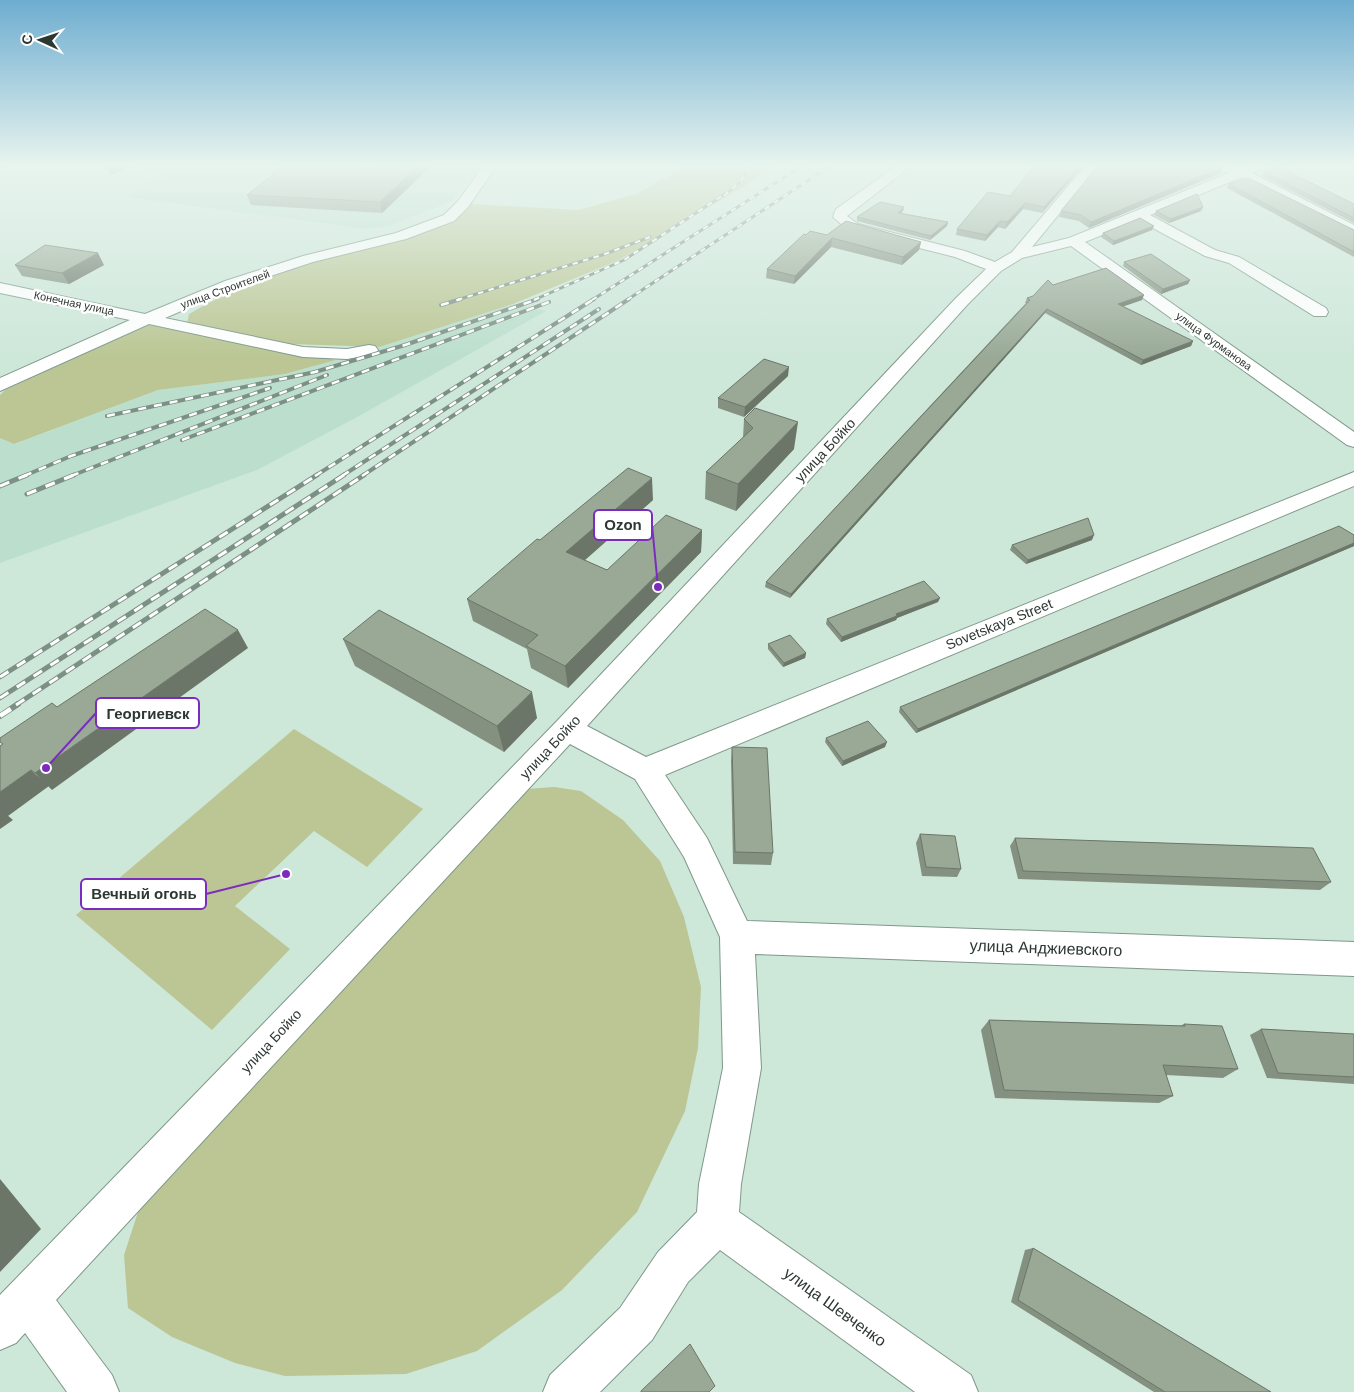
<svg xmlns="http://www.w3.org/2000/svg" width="1354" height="1392" font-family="Arial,sans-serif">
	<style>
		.built { fill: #bcdfcd }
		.green { fill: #bbc694 }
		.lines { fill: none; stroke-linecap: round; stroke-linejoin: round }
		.minor-casing { stroke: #7f988b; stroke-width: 2 }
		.minor { fill: #fff; fill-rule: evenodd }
		.rail-far3-casing { stroke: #7d9086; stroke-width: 3 }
		.rail-far2-casing { stroke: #7d9086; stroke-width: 4 }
		.rail-far1-casing { stroke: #7d9086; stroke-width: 5 }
		.rail-casing { stroke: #7d9086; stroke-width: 6 }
		.rail-far3 { stroke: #fff; stroke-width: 2; stroke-dasharray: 5.5; stroke-linecap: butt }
		.rail-far2 { stroke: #fff; stroke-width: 2.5; stroke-dasharray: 8; stroke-linecap: butt }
		.rail-far1 { stroke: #fff; stroke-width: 3; stroke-dasharray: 10; stroke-linecap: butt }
		.rail { stroke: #fff; stroke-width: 4.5; stroke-dasharray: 13; stroke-linecap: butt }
		.wall { fill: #849181 }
		.shaded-wall { fill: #6b7669 }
		.building { fill: #99a996; stroke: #6b7669 }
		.labels { text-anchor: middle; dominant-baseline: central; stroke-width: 5; stroke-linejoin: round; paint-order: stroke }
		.far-street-label { font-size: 11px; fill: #2d3832; stroke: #fff }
		.street-label { font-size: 14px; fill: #2d3832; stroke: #fff }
		.near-street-label { font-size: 16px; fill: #2d3832; stroke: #fff }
		.leader { fill: none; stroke: #7b2cbf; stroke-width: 2 }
		.callout-dot { fill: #7b2cbf; stroke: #fff; stroke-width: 2 }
		.callout { fill: #fff; stroke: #7b2cbf; stroke-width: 2 }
		.callout-label { font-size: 15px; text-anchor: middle; font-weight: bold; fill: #2d3832 }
	</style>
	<rect width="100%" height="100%" fill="#cde7d9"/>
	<path class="built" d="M94,164H481L452,201L390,226L367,229L126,197L168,173Z
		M513,304L546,311L359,416L257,470L0,563V438L15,444L158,390L285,374L336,360Z"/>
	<path class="green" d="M691,164H777L741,188L619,260L513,304L379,347L290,344L187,324L189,314C221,295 254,281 290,269C329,255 450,239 470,204L578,210L636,194Z
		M148,325L171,328L336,360L285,374L158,390L14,444L0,438V395L5,390Z
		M294,729L423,809L367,867L314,831L235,906L290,949L212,1030L76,915Z
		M554,787L581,791L623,820L660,861L684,917L701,987L698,1048L685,1111L637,1212L562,1290L477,1351L406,1374L285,1376L235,1363L172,1337L128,1308L124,1255L139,1209L527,789Z"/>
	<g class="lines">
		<g class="minor-casing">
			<path id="minor" d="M485,164H498L468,207L454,221L406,239L313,262L237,287L165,318L303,347L347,349L369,345L375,346L378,350L375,354L347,359L303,357L149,324L0,391V378L130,320L0,293V283L145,314L225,281L303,256L396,233L444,215L458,201Z
				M899,164H914L847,216L858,224L965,251L995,262L1012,252L1087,164H1100L1032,247L1069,238L1229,173L1206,167L1204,164H1225L1241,168L1251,164H1269L1252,173L1354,225V235L1242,177L1150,215L1215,250L1239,257L1326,308L1328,312L1326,316H1314L1229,263L1205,256L1138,220L1085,242L1354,432V447L1347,445L1071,246L1022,258L1001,271L968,304L587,726L646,757L1354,472V486L665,775L707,838L747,921L1354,942V976L755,954L761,1068L741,1184L739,1212L971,1375L978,1392H915L720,1250L688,1282L652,1340L600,1392H543L550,1375L620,1308L658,1252L697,1212L699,1184L723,1068L720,937L684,857L635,779L570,744L56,1300L112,1375L119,1392H67L25,1333L16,1343L0,1350V1295L557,721L956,298L986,269L955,257L848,230L833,217L836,209Z"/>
		</g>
		<use href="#minor" class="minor"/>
		<g class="rail-far3-casing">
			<path id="rail-far3" d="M724,196L741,181L751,164
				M457,300L605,254L650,237
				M534,300L624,260L728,192
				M592,300L805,164
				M627,300L833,164"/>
		</g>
		<g class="rail-far2-casing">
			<path id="rail-far2" d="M441,305L461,299
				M107,416L315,372L405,345L538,299
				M182,440L549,302
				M24,476L71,456L270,388
				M71,476L327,375
				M315,476L594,299
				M342,476L599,309
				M362,476L629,299"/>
		</g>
		<g class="rail-far1-casing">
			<path id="rail-far1" d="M0,486L27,475
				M27,494L74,475
				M0,677L317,475
				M0,698L344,475
				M16,705L364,475"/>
		</g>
		<g class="rail-casing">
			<path id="rail" d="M0,716L18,704"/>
		</g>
		<use href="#rail-far3" class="rail-far3"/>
		<use href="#rail-far2" class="rail-far2"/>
		<use href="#rail-far1" class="rail-far1"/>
		<use href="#rail" class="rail"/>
	</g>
	<path class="wall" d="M1085,164L1042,213L1023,209L1005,229L998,227L985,241L956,235L957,229L1010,196Z
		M1345,164H1354V168Z
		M1223,167L1221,173L1089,228L1079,221L1059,217L1061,211Z
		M429,168L382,213L251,205L247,195L373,169Z
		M1264,172L1354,204V223L1262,176Z
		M1229,184L1354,230V257L1227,188Z
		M904,207L903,211L901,213L948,222L947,226L930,240L857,221V217Z
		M1156,211H1201L1169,223L1154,215Z
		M1154,226L1152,230L1113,245L1101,237L1103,233Z
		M806,235H827L921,242L919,250L902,265L831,247L794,284L766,278L767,269Z
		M1124,262L1190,280L1188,284L1161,294L1123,266Z
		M15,265H104L69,284L22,276Z
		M1053,285L1142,300L1123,306L1193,341L1191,346L1141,365L1045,313L790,598L765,587L766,582L1026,303H1025L1027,298L1033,296Z
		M788,376L744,417L718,408V398Z
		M744,419L794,449L736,511L705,499L706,472L743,438Z
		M653,500L585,560L607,570L702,530L701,552L568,688L531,668L527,649L473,621L467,599L540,540Z
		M1354,535V546L916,733L899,712L900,707Z
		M1092,540L1026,564L1010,550L1012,545Z
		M938,602L897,618L896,620L841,642L826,624L827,619Z
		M343,639L537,718L504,752L355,666Z
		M768,644L806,653L805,658L783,667L768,649Z
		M826,738L885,747L842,766L825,742Z
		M732,747L773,853L771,865L733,864L731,761Z
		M920,834L961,869L957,877L922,876L916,843Z
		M1015,838L1331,882L1320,890L1018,879L1010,846Z
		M989,1020L1180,1026L1184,1024L1238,1069L1223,1078L1166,1075L1173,1096L1159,1103L995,1098L981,1030Z
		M1261,1029L1354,1034V1084L1267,1078L1250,1035Z
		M1033,1248L1271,1392H1154L1011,1302L1025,1250Z"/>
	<path class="shaded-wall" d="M0,164H12L0,169Z
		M108,164H137L111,175L107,165Z
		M420,164H428L429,168L382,213L380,202Z
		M1082,164H1085L1042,213L1044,207Z
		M1223,167L1221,173L1089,228L1091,222Z
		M1025,203L1023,209L1005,229L1007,222Z
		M904,207L903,211L897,217L898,213Z
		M1203,207L1201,211L1169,223L1171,219Z
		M1000,221L998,227L985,241L987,235Z
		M948,222L947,226L930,240L931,236Z
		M1154,226L1152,230L1113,245L1114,241Z
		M832,238L831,247L794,284L795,276Z
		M921,242L919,250L902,265L903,257Z
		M98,253L104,265L69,284L62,273Z
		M1190,280L1188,284L1161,294L1163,289Z
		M1144,295L1142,300L1116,309L1118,304Z
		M1047,309L1045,313L790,598L791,594Z
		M1193,341L1191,346L1141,365L1143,360Z
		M789,367L788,376L744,417L745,407Z
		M798,422L794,449L736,511L738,484Z
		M652,478L653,500L569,574L566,552Z
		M702,530L701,552L568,688L565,666Z
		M1094,535L1092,540L1026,564L1028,560Z
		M1354,543V546L916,733L918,729Z
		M940,598L938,602L897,618L896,620L841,642L842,637L896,614Z
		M238,630L248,648L52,790L35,773Z
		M806,653L805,658L783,667L784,663Z
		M532,692L537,718L504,752L497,726Z
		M887,742L885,747L842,766L843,761Z
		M31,770L49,786L8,816L0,809V792Z
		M0,809L13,820L0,829Z
		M0,1179L41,1229L0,1272Z"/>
	<path class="building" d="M378,164H420L380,202L247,195L285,165L373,169Z
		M1036,164H1082L1044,207L1025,203L1007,222L1000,221L987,235L957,229L988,192L1010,196Z
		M1099,164H1213L1223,167L1091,222L1081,215L1061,211Z
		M1279,167L1354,204V218L1264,172Z
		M1248,178L1354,230V252L1229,184Z
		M1197,194L1203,207L1171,219L1156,211Z
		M880,202L904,207L898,213L948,222L931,236L857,217Z
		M1140,218L1154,226L1114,241L1103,233Z
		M846,221L921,242L903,257L832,238L795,276L767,269L804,234L806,235L810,231L827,235Z
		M45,245L98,253L62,273L15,265Z
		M1151,254L1190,280L1163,289L1124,262Z
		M1106,268L1144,295L1118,304L1193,341L1143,360L1047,309L791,594L766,582L1030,300L1027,298L1033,296L1048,280L1053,285Z
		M764,359L789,367L745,407L718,398Z
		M755,408L798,422L738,484L706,472L753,428L744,419Z
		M628,468L652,478L566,552L607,570L666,515L702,530L565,666L526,646L538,635L467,599L537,539L540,540Z
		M1088,518L1094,535L1028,560L1012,545Z
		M1339,526L1354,535V543L918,729L900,707Z
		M924,581L940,598L896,614L897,616L842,637L827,619Z
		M205,609L238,630L35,773L31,770L0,792V746L3,744L0,742V738L52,703L57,707Z
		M379,610L532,692L497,726L343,639Z
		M790,635L806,653L784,663L768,644Z
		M868,721L887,742L843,761L826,738Z
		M732,747L767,748L773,853L735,852Z
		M920,834L955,836L961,869L926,867Z
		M1015,838L1313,848L1331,882L1023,871Z
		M989,1020L1185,1026L1184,1024L1222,1026L1238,1069L1163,1065L1173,1096L1004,1090Z
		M1261,1029L1354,1034V1077L1278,1073Z
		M1033,1248L1271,1392H1165L1018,1300Z
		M690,1344L715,1386L709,1392H641V1391Z"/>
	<linearGradient id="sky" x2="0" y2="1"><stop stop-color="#6eadd0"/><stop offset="0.46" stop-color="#e8f4ee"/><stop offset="1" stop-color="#e8f4ee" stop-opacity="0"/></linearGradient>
	<rect width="1354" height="359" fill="url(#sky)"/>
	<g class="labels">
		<g class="far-street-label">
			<text transform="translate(225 289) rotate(-20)">улица Строителей</text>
			<text transform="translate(74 303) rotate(12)">Конечная улица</text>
			<text transform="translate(1214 341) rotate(36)">улица Фурманова</text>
		</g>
		<g class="street-label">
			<text transform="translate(825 450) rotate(-47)">улица Бойко</text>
			<text transform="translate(999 624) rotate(-22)">Sovetskaya Street</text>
			<text transform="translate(550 747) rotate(-47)">улица Бойко</text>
			<text transform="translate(271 1041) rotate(-47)">улица Бойко</text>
		</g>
		<g class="near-street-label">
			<text transform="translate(1046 948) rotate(2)">улица Анджиевского</text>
			<text transform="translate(835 1307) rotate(36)">улица Шевченко</text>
		</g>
	</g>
	<path class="leader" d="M658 587L652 525M46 768L96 713M286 874L206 894"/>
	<g class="callout-dot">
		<circle cx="658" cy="587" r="5"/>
		<circle cx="46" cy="768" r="5"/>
		<circle cx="286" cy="874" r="5"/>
	</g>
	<g class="callout">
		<rect x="594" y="510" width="58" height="30" rx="5"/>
		<rect x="96" y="698" width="103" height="30" rx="5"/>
		<rect x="81" y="879" width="125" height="30" rx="5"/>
	</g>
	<g class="callout-label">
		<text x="623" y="530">Ozon</text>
		<text x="148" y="719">Георгиевск</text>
		<text x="144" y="899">Вечный огонь</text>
	</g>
	<g transform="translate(40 40) rotate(273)" stroke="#ffffff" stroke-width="4" paint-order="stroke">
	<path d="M0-4L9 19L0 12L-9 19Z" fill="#2d3832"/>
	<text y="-8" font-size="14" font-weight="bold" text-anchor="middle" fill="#2d3832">С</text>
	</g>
</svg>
